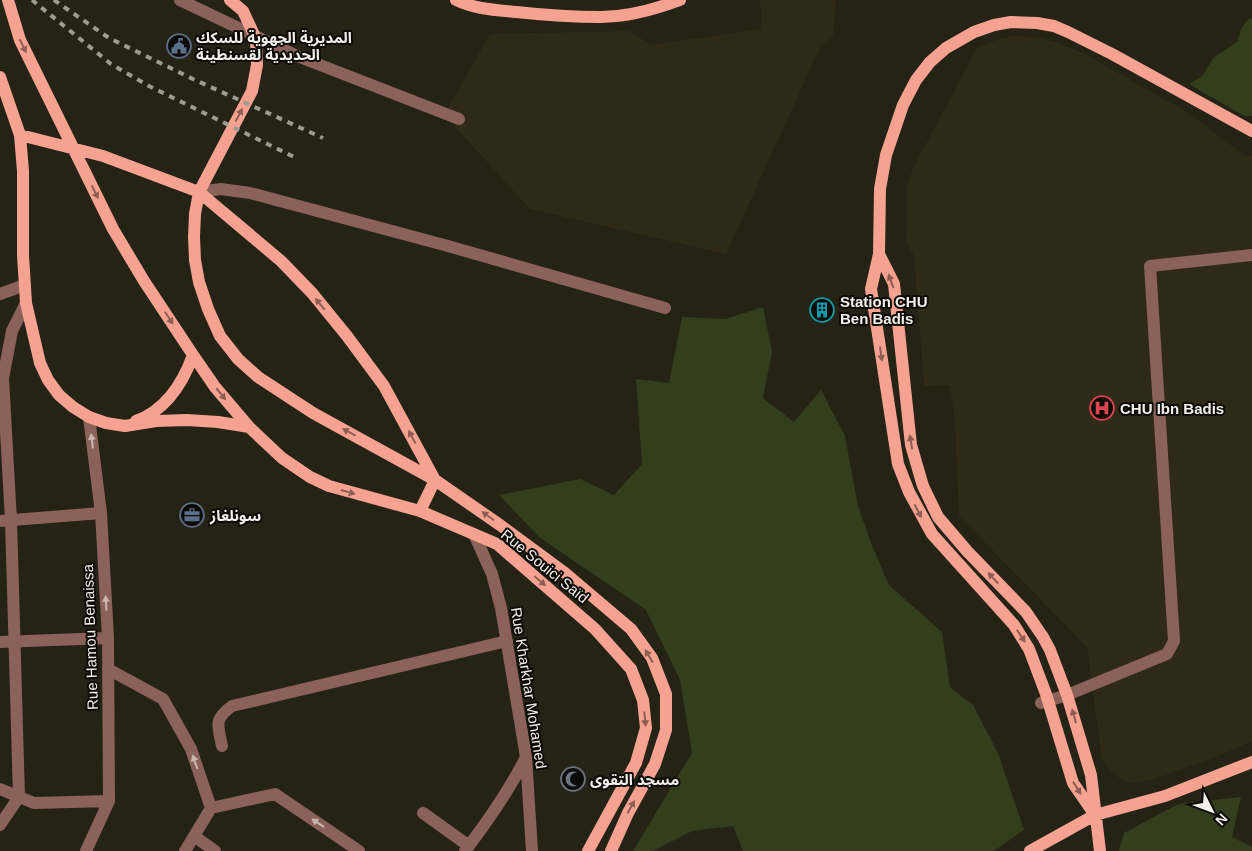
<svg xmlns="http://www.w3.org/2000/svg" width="1252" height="851" font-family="Arial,'Noto Sans Arabic',sans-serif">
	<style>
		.built { fill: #2f2a17 }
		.green { fill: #323e1c }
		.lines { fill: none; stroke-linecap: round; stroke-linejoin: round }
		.minor { stroke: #8b625a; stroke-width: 12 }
		.major { stroke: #f6a291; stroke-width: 12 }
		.rail { stroke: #9e9b92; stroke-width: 4; stroke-dasharray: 6 6; stroke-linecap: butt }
		.oneway { fill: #8d5e53 }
		.oneway2 { fill: #c9b7af }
		.labels { text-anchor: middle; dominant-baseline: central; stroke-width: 4; stroke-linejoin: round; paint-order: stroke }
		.poi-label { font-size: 15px; font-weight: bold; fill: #f2f0e8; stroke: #0d0b07; text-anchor: start }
		.street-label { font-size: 15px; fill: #f2f0e8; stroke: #0d0b07 }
	</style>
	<rect width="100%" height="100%" fill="#252216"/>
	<path class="built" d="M759,0H836L833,36L820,48L726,254L530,209L444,115L490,34L629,31L652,45L761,29V10Z
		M1013,36L1036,37L1055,42L1085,54L1189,113L1245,156H1252V741L1221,755L1152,780L1133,783L1122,780L1113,773L1102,760L1087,647L959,516L955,424L951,393L949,385L924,386L914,256L906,242L907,186L913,168L977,48L996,40Z"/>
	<path class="green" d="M1252,18V116H1244L1189,84L1202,76L1214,57L1237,42L1241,29L1246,21Z
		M763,307L772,352L763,398L794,422L821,390L845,436L858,506L871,543L889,585L942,632L950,687L973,705L998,753L1024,830L994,851H743L733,826L692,831L653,851H633L692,753L680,680L646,610L539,537L499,495L580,479L614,495L642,464L636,379L669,383L682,317L725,319Z
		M1241,797L1232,837L1252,847V851H1119L1124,833L1178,804Z"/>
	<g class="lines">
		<path class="minor" d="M180,0L297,56L459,119
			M199,192L221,189L250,193L448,246L665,308
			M0,294L25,285
			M0,521L101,513
			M474,534L492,574L501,608L526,757L532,851
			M0,642L108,638
			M108,669L163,699L191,749L211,808
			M1041,703L1067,695L1167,654L1174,641L1150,266L1252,255
			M222,746C218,725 213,720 232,706L507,641
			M0,789L34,803L109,801
			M211,808L275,794L359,851
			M423,813L469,846
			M0,825L19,797L11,520L3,378L12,331L26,303
			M194,836L215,851
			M86,851L109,801L108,638L101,513L89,417
			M185,851L211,808
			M465,851C488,821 509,791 526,757"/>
		<path class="major" d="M8,0L20,40L113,229L144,281L193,355L215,387L249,427L282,458L310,477L329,486L420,511L497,544L595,629L631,669L643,700L646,728L636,763L588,851
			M230,0L243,11L256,39L257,65L252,91L199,192L195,214L194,237L195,260L199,282L208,309L220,336L238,359L258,377L313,413L435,480L500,525L565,573L631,629L652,658L666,694V730L655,764L628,813L611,851
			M456,0C474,9 496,10 516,12C544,15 573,17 601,17C627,17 656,9 680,0
			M0,77L20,135L23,171V255L26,303L40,363L48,380L59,395L73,407L89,417L106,423L125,426L156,421L187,420L218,422L249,427
			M20,135L103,156L199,192L281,261L312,293L347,336L384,386L435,480L420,511
			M879,254L894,284L911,445L923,486L938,517L967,551L1026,612L1043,637L1050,650L1067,695L1091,775L1100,851
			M136,421C166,410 183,383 193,355
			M1095,815L1073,783L1046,694L1029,649L1014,625L932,534L909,492L898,464L871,289L879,254L880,189L886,155L903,105L916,80L930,62L946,48L974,32L994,25L1011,22L1037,23L1054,26L1068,32L1112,54L1252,131
			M1030,851L1095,815L1165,796L1252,762"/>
		<path class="rail" d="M32,0L111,64L149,86L294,157
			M54,0L109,38L193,79L323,138"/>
	</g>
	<defs><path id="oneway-solid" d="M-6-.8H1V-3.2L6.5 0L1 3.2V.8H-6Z" transform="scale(1.25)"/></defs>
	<g class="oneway">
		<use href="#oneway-solid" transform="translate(23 46) rotate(64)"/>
		<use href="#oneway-solid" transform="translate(239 115) rotate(-62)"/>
		<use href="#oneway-solid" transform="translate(95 192) rotate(64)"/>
		<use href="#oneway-solid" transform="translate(891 281) rotate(-110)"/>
		<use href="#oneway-solid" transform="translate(320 304) rotate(-129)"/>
		<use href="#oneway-solid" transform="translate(169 318) rotate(57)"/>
		<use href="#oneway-solid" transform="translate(881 354) rotate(82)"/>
		<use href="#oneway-solid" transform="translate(221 394) rotate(50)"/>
		<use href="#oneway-solid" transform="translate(349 432) rotate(-152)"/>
		<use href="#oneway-solid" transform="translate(412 437) rotate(-118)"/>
		<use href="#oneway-solid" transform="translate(911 442) rotate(-99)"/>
		<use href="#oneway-solid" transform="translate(348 492) rotate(16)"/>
		<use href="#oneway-solid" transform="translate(918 511) rotate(62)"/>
		<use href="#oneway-solid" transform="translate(488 516) rotate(-145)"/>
		<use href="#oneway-solid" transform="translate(993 578) rotate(-133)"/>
		<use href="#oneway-solid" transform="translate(540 581) rotate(41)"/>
		<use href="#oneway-solid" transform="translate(1021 636) rotate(56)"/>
		<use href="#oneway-solid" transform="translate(649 656) rotate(-121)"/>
		<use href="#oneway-solid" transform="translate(1074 716) rotate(-106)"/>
		<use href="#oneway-solid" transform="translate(645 719) rotate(85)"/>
		<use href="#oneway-solid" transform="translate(1077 788) rotate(58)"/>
		<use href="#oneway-solid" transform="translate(631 807) rotate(-61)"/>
	</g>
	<g class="oneway2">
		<use href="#oneway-solid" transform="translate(92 441) rotate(-97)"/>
		<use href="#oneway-solid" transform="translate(106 603) rotate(-93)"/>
		<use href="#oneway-solid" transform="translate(195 762) rotate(-109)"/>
		<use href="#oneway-solid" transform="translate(318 823) rotate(-146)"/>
	</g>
	<defs>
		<g id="civic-ring" transform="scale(1.25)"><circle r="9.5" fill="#0d0b07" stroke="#5c6f8a" stroke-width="1.5"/><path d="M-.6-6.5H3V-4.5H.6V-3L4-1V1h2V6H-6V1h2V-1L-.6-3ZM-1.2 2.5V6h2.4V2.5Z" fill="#5c6f8a"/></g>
		<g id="building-ring" transform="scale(1.25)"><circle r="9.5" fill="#0d0b07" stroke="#0f9aa8" stroke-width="1.5"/><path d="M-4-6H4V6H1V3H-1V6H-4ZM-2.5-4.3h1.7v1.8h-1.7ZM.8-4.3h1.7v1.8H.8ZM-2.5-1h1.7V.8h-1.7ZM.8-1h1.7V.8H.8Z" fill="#0f9aa8"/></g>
		<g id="hospital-ring" transform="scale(1.25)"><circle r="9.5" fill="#0d0b07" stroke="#e0444e" stroke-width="1.5"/><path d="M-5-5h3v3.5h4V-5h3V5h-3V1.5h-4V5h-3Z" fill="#e0444e"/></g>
		<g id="office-ring" transform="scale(1.25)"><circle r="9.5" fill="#0d0b07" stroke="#5c6f8a" stroke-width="1.5"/><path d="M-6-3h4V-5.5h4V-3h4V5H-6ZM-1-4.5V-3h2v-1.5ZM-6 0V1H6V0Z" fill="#5c6f8a"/></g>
		<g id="mosque-ring" transform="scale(1.25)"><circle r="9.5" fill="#0d0b07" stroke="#6b7280" stroke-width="1.5"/><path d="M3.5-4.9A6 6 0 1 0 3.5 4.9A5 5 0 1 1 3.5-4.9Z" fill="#6b7280"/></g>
	</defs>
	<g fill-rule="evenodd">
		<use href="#civic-ring" x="179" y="46"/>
		<use href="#building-ring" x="822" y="310"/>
		<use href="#hospital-ring" x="1102" y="408"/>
		<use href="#office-ring" x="192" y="515"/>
		<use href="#mosque-ring" x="573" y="779"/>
	</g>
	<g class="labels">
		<g class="poi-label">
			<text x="196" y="37">المديرية الجهوية للسكك<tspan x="196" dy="17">الحديدية لقسنطينة</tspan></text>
			<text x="840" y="301">Station CHU<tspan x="840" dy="17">Ben Badis</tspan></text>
			<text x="1120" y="408">CHU Ibn Badis</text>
			<text x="210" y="515">سونلغاز</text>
			<text x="590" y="779">مسجد التقوى</text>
		</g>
		<g class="street-label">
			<text transform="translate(545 566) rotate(39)">Rue Souici Saïd</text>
			<text transform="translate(90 637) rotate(-92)">Rue Hamou Benaissa</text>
			<text transform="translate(529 688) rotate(81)">Rue Kharkhar Mohamed</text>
		</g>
	</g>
	<g transform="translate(1212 811) rotate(132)" stroke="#0d0b07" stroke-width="4" paint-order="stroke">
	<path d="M0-4L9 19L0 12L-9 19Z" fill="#f2f0e8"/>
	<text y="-8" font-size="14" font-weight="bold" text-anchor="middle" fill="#f2f0e8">N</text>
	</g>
</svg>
